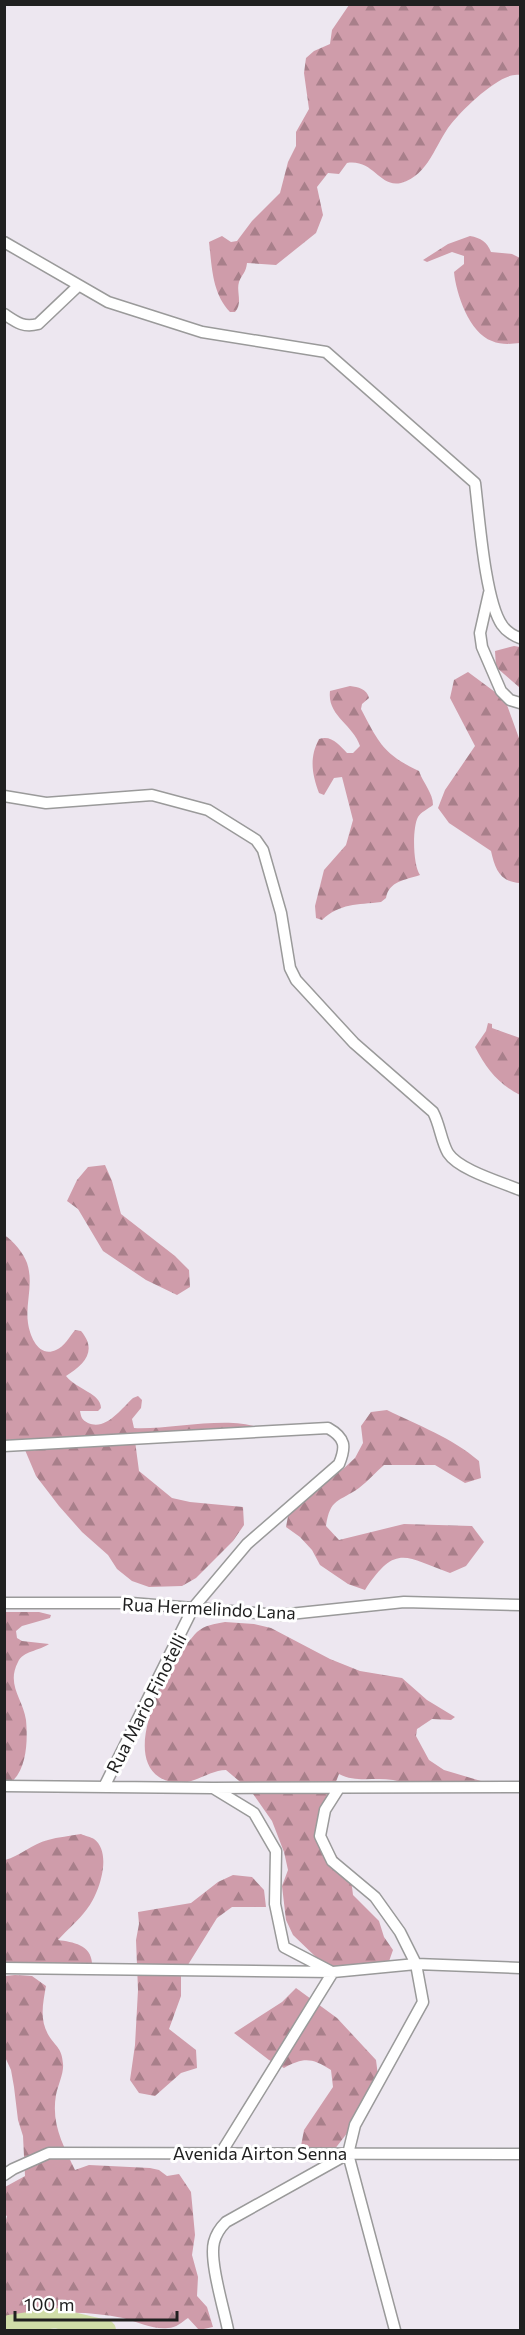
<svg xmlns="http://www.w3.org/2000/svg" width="525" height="2335" font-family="Commissioner,sans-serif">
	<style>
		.forest { fill: url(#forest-firs) }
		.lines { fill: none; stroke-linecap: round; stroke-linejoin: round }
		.river { stroke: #d0dda8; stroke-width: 20 }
		.street-casing { stroke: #9a9a9a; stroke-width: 13 }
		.street { stroke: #fff; stroke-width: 10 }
		.labels { text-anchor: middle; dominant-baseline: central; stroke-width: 6; stroke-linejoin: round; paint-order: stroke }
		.street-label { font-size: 18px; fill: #202020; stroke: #fff }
	</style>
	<defs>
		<pattern id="forest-firs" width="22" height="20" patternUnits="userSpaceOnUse" patternTransform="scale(1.5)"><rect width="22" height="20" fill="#cf9caa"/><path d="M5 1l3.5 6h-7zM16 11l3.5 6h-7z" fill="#a87f8a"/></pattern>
	</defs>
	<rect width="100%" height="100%" fill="#ede7f0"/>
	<path class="forest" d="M349,5H520V75C501,71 463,109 451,124C435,144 429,175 401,183C379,188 374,159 347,163L339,174L328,173L317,187L323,215L316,233L276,265L247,263C246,273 242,274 239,282C236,292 243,303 235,312H230C212,293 212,267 209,242L222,236L231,242L237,241L252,221L280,193L288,162L296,146V132L309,109L304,73L306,58L314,51L330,44L332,30Z
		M470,236C481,238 487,242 491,252L512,254L520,258V343C511,344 501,345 492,341C469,333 456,293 454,272L464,264V256L452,252L427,262L423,260L448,244Z
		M514,646L520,647V688L496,667L495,651Z
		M468,672L495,692L507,705L520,741V883C500,882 495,869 491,851L449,823L438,808L445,790L475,746L450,698L454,680Z
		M350,686C358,687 367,689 369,698L362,704L361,709C379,743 383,754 419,771C423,783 433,793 433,805C428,809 421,812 418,817C412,828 413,866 420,875C405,880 389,881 386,898L381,902C357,905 340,903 322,920L316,918L315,906L324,870L346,845L353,820L342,777L334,778L324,795L319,793C312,774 309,758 319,739C332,735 339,745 347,753H353L360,746C353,724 327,716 330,691Z
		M488,1023L492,1024V1028L520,1038V1095C497,1083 487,1069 475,1047L486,1031Z
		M105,1165L112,1181L121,1214L175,1256L189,1270L190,1287L177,1295L146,1280L103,1251L78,1209L67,1201L77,1180L88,1167Z
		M4,1235C13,1240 24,1254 27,1263C34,1284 25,1303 28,1323C30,1337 39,1358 56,1350C64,1347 70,1336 75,1330L81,1331C98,1351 84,1365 66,1376C77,1390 101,1393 101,1408L98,1411H80C81,1417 82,1420 88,1423C106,1431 121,1409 133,1398L138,1396L142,1400L141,1408L132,1419L134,1428C168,1430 230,1415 259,1428L135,1441L139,1471L172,1498L190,1502L243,1507L244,1525L233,1541L196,1578L182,1586L149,1587L132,1581L117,1569L108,1555L82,1532L59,1506L36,1476L25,1450L5,1452Z
		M387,1410C419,1426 451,1437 479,1461L481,1478L465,1483L435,1465H384C376,1472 368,1481 359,1488C339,1502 330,1498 326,1526L339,1540L404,1524L472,1526L484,1542L466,1566L450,1573C405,1557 396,1543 365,1590L348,1584L320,1565L312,1550L300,1537L286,1527L289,1511L325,1477L342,1470L355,1458L363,1443L361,1426L371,1412Z
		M5,1612H39L51,1615L50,1618L22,1626L16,1631L17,1638L22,1641L49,1644C39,1651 23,1651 18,1662C6,1685 23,1699 26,1720C28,1742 27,1776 5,1786Z
		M225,1622L254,1624L271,1628L330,1659L360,1671L402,1678L427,1700L455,1717L451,1720L432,1719L417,1729L416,1736L429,1760L444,1770L481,1781C456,1794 438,1795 410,1786C404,1784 399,1781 393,1780C374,1777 356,1783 339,1774L320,1822L332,1850L343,1864L351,1879L353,1895L379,1921L384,1937L393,1950L387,1967L335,1968L318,1959L293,1935L286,1920L282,1886L288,1870L284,1852L272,1821L251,1791L226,1770C211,1770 197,1782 181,1783C174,1783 165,1781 159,1777C123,1752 165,1679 178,1648C187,1646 191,1638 197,1632C205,1625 214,1624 225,1622Z
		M81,1834C85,1836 91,1837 94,1839C113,1853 99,1894 87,1909C79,1920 68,1929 58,1940C73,1942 91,1945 92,1963L80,1965L5,1968V1860C20,1856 32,1844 48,1840C58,1837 70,1836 81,1834Z
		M233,1875L252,1877L264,1890L266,1907H232L217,1918L181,1976V1996L169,2029L196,2050L197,2068L181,2073L155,2096L139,2093L130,2080L135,2045L138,1990L136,1940L139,1924L138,1912L191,1903L218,1882Z
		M15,1975L32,1976L46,1986C43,2003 39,2020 49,2036C56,2047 62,2048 63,2064C64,2073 58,2085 56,2095C51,2124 63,2145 75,2170L89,2165L150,2168L159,2170L167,2176L179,2174L191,2192L195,2235L192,2255L198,2277L197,2296L207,2307L213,2327L199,2330L188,2318C182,2322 176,2328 168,2328C155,2330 137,2322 123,2318C84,2310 42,2310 5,2325L4,2228L7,2216L5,2215V2187L25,2176L23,2136L18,2120L14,2087L11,2070L5,2057V1976Z
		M296,1988L337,2018L376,2060L378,2076L355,2123L334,2150L317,2156L301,2146L304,2130L333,2087L331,2070C312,2058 304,2057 284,2068L269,2060L234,2033L282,2002Z"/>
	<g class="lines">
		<path class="river" d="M4,2328L10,2325L55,2318L106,2330"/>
		<g class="street-casing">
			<path id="street" d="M4,242L108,302L202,332L326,352L475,483C479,515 485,601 502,625C506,631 514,636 520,638
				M4,314C16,322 23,328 38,324L78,286
				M489,593L480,633L482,647L501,691L510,700L520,703
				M4,796L46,803L152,795L208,810L256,840L263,850L281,913L290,968L296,980L354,1043L433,1112C440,1125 441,1141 448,1153C459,1170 501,1182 520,1190
				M4,1446L328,1428C346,1438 346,1447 339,1464L247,1544L193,1608L104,1787
				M4,1603H131L280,1615L404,1602L520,1605
				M4,1786L213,1788L254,1813L276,1851L275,1904L284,1947L330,1971
				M213,1788L520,1787
				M339,1788L325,1810L320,1836L332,1861L375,1897L400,1932L416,1964L423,2002L355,2125L348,2154L395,2330
				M4,1968L333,1972L416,1964L520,1968
				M221,2153L333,1972
				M4,2175L13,2169L49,2153L520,2154
				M228,2330C224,2309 209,2261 214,2242C216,2234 220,2228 226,2222L346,2155"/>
		</g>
		<use href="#street" class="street"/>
	</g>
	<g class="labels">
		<g class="street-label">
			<text transform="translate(209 1608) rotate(3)">Rua Hermelindo Lana</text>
			<text transform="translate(146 1703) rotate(-63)">Rua Mario Finotelli</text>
			<text x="260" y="2153">Avenida Airton Senna</text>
		</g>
	</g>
	<rect width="525" height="2335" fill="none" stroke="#202020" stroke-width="12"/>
	<path d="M15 2311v9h162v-9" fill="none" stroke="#202020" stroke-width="3"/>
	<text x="24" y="2311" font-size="18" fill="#202020" stroke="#ffffff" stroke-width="4.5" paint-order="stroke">100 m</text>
</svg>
